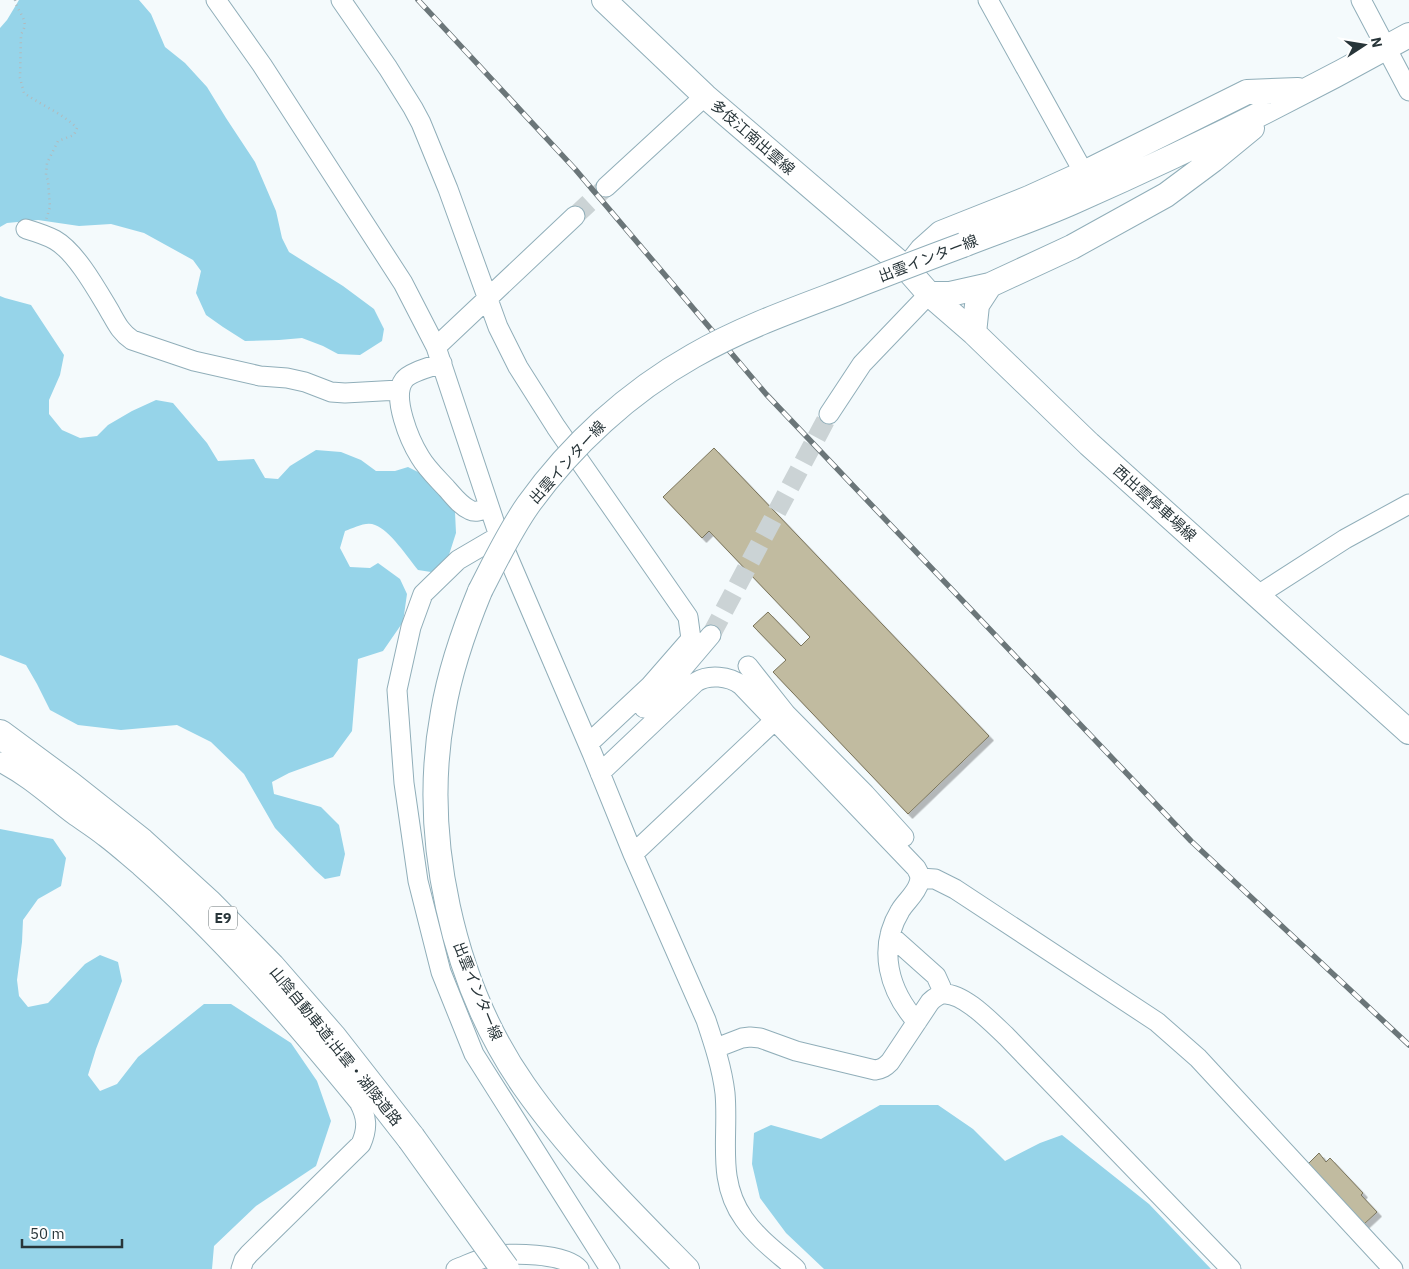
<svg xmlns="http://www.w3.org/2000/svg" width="1409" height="1269" font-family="'IBM Plex Sans','Noto Sans JP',sans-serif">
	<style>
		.green { fill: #96d4e9 }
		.building { fill: #c1bba0; stroke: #7a745b; filter: url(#shadow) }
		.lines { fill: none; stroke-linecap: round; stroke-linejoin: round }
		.minor-tunnel { stroke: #cbd3d5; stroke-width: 19; stroke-dasharray: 19 9; stroke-linecap: butt }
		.minor-casing { stroke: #90aeb9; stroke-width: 21 }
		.major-casing { stroke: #90aeb9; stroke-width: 26 }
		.highway-casing { stroke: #90aeb9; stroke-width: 30 }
		.path { stroke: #b2babd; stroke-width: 2.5; stroke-dasharray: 1 4; stroke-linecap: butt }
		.minor { stroke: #fff; stroke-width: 19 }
		.major { stroke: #fff; stroke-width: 24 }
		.highway { stroke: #fff; stroke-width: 28 }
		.rail-casing { stroke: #6b7679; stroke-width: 5.5 }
		.rail { stroke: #fff; stroke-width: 4; stroke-dasharray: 11; stroke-linecap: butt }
		.major-bridge-casing { stroke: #90aeb9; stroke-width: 26; stroke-linecap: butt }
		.highway-bridge-casing { stroke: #90aeb9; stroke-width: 30; stroke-linecap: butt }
		.major-bridge { stroke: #fff; stroke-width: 24 }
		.highway-bridge { stroke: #fff; stroke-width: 28 }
		.labels { text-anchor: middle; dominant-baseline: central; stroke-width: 4.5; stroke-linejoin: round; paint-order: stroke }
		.shield { fill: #fff; stroke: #687274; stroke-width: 1 }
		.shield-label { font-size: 14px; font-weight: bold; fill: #283539 }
		.street-label { font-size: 15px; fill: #283539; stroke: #fff }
	</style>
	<defs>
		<filter id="shadow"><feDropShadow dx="4.5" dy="4.5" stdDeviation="0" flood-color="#0004"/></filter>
	</defs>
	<rect width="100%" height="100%" fill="#f4fafc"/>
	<path class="green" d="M19,0H139L151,14L165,47L185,63L207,87L226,118L255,162L276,211L282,238L289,252L343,286L374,309L384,329L382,341L360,355L338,354L323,346L302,338L279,340L245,341L223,327L206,315L196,293L201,271L193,260L144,233L111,224L79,226L38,220L7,223L0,227V28L7,20Z
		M0,296L5,298L31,305L64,355L60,375L49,400V414L62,430L80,438L97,436L108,425L132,411L156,400L173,403L207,443L218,461L254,459L265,478L278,479L290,466L316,450L341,452L361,460L376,471H395L408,467L424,475L445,497L455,512L456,533L447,561L431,572L418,570C408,558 390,530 375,525C366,521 354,528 345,531L340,548L350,567L370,568L378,563L400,579L407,594L403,622L383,651L358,659L352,731L333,757L289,773L272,782L274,794L321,807L339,825L345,854L340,876L325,879L315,870L275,828L244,774L211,742L177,725L121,730L78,725L50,710L37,684L26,665L0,655Z
		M0,829L53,839L66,858L61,886L38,899L23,920L22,942L17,980L19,996L28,1007L48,1003L85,964L100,955L118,962L122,981L96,1049L88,1075L100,1091L117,1084L138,1057L204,1004H231L291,1043L317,1081L331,1121L316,1166L256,1206L214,1246L212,1269H0Z
		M880,1105H938L973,1129L1005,1161L1040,1143L1062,1135L1149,1204L1211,1269H824L786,1233L760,1198L752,1164L754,1133L771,1125L821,1139Z"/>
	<path class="building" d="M714,448L989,736L908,814L773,672L786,660L753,626L768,612L801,646L810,637L709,531L702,538L663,497Z
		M1319,1153L1326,1162L1330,1158L1363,1193L1361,1195L1377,1212L1362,1226L1306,1166Z"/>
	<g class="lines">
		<path class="minor-tunnel" d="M575,216L606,187
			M711,635L829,414"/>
		<g class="minor-casing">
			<path id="minor" d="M216,0L262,65L403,283L436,347L499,536L592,753L633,854L706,1020C714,1044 722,1068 725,1093C729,1138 716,1180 744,1219C758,1239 779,1254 796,1269
				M341,0L388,68L413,108L421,123L448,189L498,327L518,367L556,427L688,617L691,639L650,686L588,744
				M988,0L1084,173
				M1361,0L1409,91
				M606,187L705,96
				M26,229C36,232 46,235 55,240C76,252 97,290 109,310C116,322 120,332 132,340L194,361L260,376L287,378L305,382L331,392L345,393L399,390
				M436,347L575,216
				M442,363C431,367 410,372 404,380C391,397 410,441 420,457C427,469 438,479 447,489C454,497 461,506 470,510C476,513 482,510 488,508
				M829,414L862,364L929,294
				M499,536L458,560L423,594L411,627L397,690L404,783L418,881L441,972L474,1054L610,1269
				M1258,595L1345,539L1409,504
				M748,666L786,714L865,794L904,837
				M644,708L666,688L711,635
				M0,762C29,777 49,796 74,815C84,822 95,829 105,837C117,846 128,856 140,866C221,937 291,1019 359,1102C367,1117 368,1128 361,1144L249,1254L244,1260L241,1269
				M600,773L696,682C709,674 729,676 741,685L916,868C919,873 921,877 919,883C916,894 905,902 900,911C877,949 889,991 917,1022
				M633,854L775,720
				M920,878L935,879L955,889L1157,1022L1198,1058L1393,1269
				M890,935L936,976L941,987L942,994
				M716,1048L742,1038L750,1037L760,1038L796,1051L875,1070C882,1069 885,1067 890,1062L930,1002C934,998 938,995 943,994C963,992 992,1023 1006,1036L1231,1269
				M456,1269C467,1265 478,1259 489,1257C508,1252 566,1253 579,1269"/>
		</g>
		<g class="major-casing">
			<path id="major" d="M604,0L705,96L907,269L929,294L974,333L1089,444L1409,732
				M963,245C999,231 1037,218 1073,202C1187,152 1300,96 1409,35
				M907,269L922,250L941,233L1029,198L1084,173L1247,92L1298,90
				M929,294H950L990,285L1072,247L1166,195L1213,160L1252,128
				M974,333L977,305L990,285
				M480,591C464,630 450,670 443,712C420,835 452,983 524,1086C571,1153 630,1211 687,1269"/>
		</g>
		<g class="highway-casing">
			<path id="highway" d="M0,734L69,785L141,842L208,903L271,967L332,1037L411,1138"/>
		</g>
		<path class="path" d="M15,0C17,12 31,21 21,34L20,78L24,93C41,105 62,113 77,128L74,135L58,141L47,163L46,175L48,181L50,207L46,220"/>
		<use href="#minor" class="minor"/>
		<use href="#major" class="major"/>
		<use href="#highway" class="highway"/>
		<g class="rail-casing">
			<path id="rail" d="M418,0L575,169L766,394L1191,841L1409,1045"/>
		</g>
		<use href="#rail" class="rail"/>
		<g class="major-bridge-casing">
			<path id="major-bridge" d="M480,591C495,562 509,532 528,505C571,445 629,392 693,356C738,330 787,312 835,294C878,277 920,261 963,245"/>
		</g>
		<g class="highway-bridge-casing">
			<path id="highway-bridge" d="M411,1138L505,1269"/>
		</g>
		<use href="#major-bridge" class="major-bridge"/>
		<use href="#highway-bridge" class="highway-bridge"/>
	</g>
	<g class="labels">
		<rect class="shield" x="209" y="906.5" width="28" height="23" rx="4"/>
		<g class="shield-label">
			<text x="223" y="918">E9</text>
		</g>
		<g class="street-label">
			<text transform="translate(753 137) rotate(41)">多伎江南出雲線</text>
			<text transform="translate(928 258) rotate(-21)">出雲インター線</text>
			<text transform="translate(567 462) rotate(-48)">出雲インター線</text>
			<text transform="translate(1155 503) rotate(42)">西出雲停車場線</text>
			<text transform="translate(478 991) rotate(68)">出雲インター線</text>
			<text transform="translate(336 1046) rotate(51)">山陰自動車道;出雲・湖陵道路</text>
		</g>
	</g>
	<g transform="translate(1364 45) rotate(78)" stroke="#ffffff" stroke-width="4" paint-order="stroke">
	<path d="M0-4L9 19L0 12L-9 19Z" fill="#283539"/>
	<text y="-8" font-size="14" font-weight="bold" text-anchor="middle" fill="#283539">N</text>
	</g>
	<path d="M22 1239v8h100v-8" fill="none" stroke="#283539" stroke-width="2.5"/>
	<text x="30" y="1239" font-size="15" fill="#283539" stroke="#ffffff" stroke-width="4" paint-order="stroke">50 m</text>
</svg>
